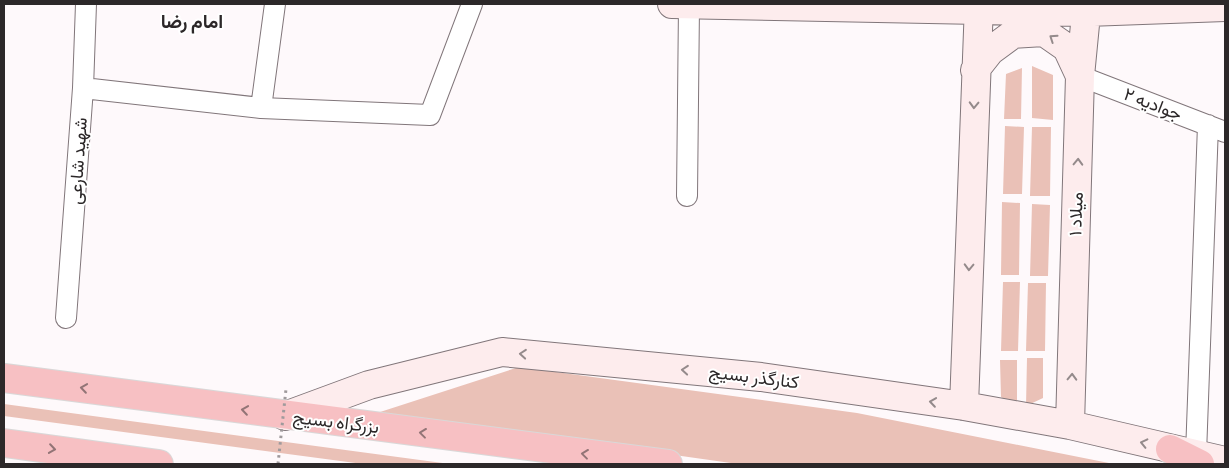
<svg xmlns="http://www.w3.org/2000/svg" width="1229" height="468" font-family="'Crimson Pro',Vazirmatn,serif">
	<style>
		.green { fill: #eac1b7 }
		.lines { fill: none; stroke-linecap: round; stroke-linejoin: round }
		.street-casing { stroke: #81767a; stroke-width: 22 }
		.secondary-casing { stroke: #81767a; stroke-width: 30 }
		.highway-casing { stroke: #d9d8d8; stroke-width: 30 }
		.street { stroke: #fff; stroke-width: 20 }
		.secondary { stroke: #fdeced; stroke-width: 28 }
		.highway { stroke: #f7c0c3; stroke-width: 28 }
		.path-bridge { stroke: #9f9a9c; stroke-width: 3; stroke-dasharray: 2.5 4; stroke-linecap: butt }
		.oneway { stroke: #948a8b }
		.oneway2 { stroke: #927476 }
		.labels { text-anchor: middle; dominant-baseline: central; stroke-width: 4; stroke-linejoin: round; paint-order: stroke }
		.street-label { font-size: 18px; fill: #2c2829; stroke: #fff }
		.neighbourhood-label { font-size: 19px; font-weight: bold; fill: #2c2829; stroke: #fff }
	</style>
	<rect width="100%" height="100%" fill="#fef9fb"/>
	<path class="green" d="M1032,66L1053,75V120L1032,118Z
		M1022,68L1021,119H1004L1006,74Z
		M1005,126L1024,127L1022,194H1003Z
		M1032,127H1051L1050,196H1030Z
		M1002,202L1020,203L1019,275H1001Z
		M1032,204L1050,205L1048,276H1030Z
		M1003,282H1020L1018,351H1001Z
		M1028,283H1046L1045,351H1026Z
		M1027,358H1043V398L1026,406Z
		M1000,360H1017V406L1001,397Z
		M519,367L857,413L1114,464H738L377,413Z
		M4,404L450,464H363L4,416Z"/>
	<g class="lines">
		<g class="street-casing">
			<path id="street" d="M1080,76L1225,132
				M83,88L261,108L430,115L472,4
				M261,108L275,4
				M687,196L689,5
				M66,318L83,88L86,4
				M1196,454L1208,125"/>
		</g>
		<g class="secondary-casing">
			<path id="secondary" d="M672,4L1087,12L1225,7
				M975,70L990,51L1013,34L1044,32L1067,48L1080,76
				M964,406L979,4
				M285,416L369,385L502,352L761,377L964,406L1070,425L1225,461
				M1070,425L1080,76L1087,4"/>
		</g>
		<g class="highway-casing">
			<path id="highway" d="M4,378L668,464
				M4,443L159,464
				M1170,449L1200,464"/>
		</g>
		<use href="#street" class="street"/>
		<use href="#secondary" class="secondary"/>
		<use href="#highway" class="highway"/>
		<path class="path-bridge" d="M278,464L286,389"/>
	</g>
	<defs><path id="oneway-chevron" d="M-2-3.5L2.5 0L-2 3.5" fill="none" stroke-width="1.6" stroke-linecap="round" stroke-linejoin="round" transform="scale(1.25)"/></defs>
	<g class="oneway">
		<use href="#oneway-chevron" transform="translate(1053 38) rotate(-146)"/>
		<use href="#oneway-chevron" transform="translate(974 105) rotate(92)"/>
		<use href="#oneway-chevron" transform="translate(1078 162) rotate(-88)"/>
		<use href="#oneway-chevron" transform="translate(969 267) rotate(92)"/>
		<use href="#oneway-chevron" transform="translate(523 354) rotate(-175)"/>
		<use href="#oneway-chevron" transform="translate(685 370) rotate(-175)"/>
		<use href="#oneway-chevron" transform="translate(1072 377) rotate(-88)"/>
		<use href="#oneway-chevron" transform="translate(933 402) rotate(-172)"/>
		<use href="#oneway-chevron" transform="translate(1144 443) rotate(-167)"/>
	</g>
	<g class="oneway2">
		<use href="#oneway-chevron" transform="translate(84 388) rotate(-172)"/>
		<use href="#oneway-chevron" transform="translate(245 410) rotate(-172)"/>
		<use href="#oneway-chevron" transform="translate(423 433) rotate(-173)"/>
		<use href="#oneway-chevron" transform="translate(52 449) rotate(8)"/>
		<use href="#oneway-chevron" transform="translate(585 454) rotate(-173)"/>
	</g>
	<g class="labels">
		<g class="street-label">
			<text transform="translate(1153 104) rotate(21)">جوادیه ۲</text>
			<text transform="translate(78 161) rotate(-86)">شهید شارعی</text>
			<text transform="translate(1076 214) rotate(-88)">میلاد ۱</text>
			<text transform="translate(754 377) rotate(7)">کنارگذر بسیج</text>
			<text transform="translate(336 422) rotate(7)">بزرگراه بسیج</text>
		</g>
		<g class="neighbourhood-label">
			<text x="192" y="21">امام رضا</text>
		</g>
	</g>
	<rect width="1229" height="468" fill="none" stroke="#2c2829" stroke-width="10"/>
</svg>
